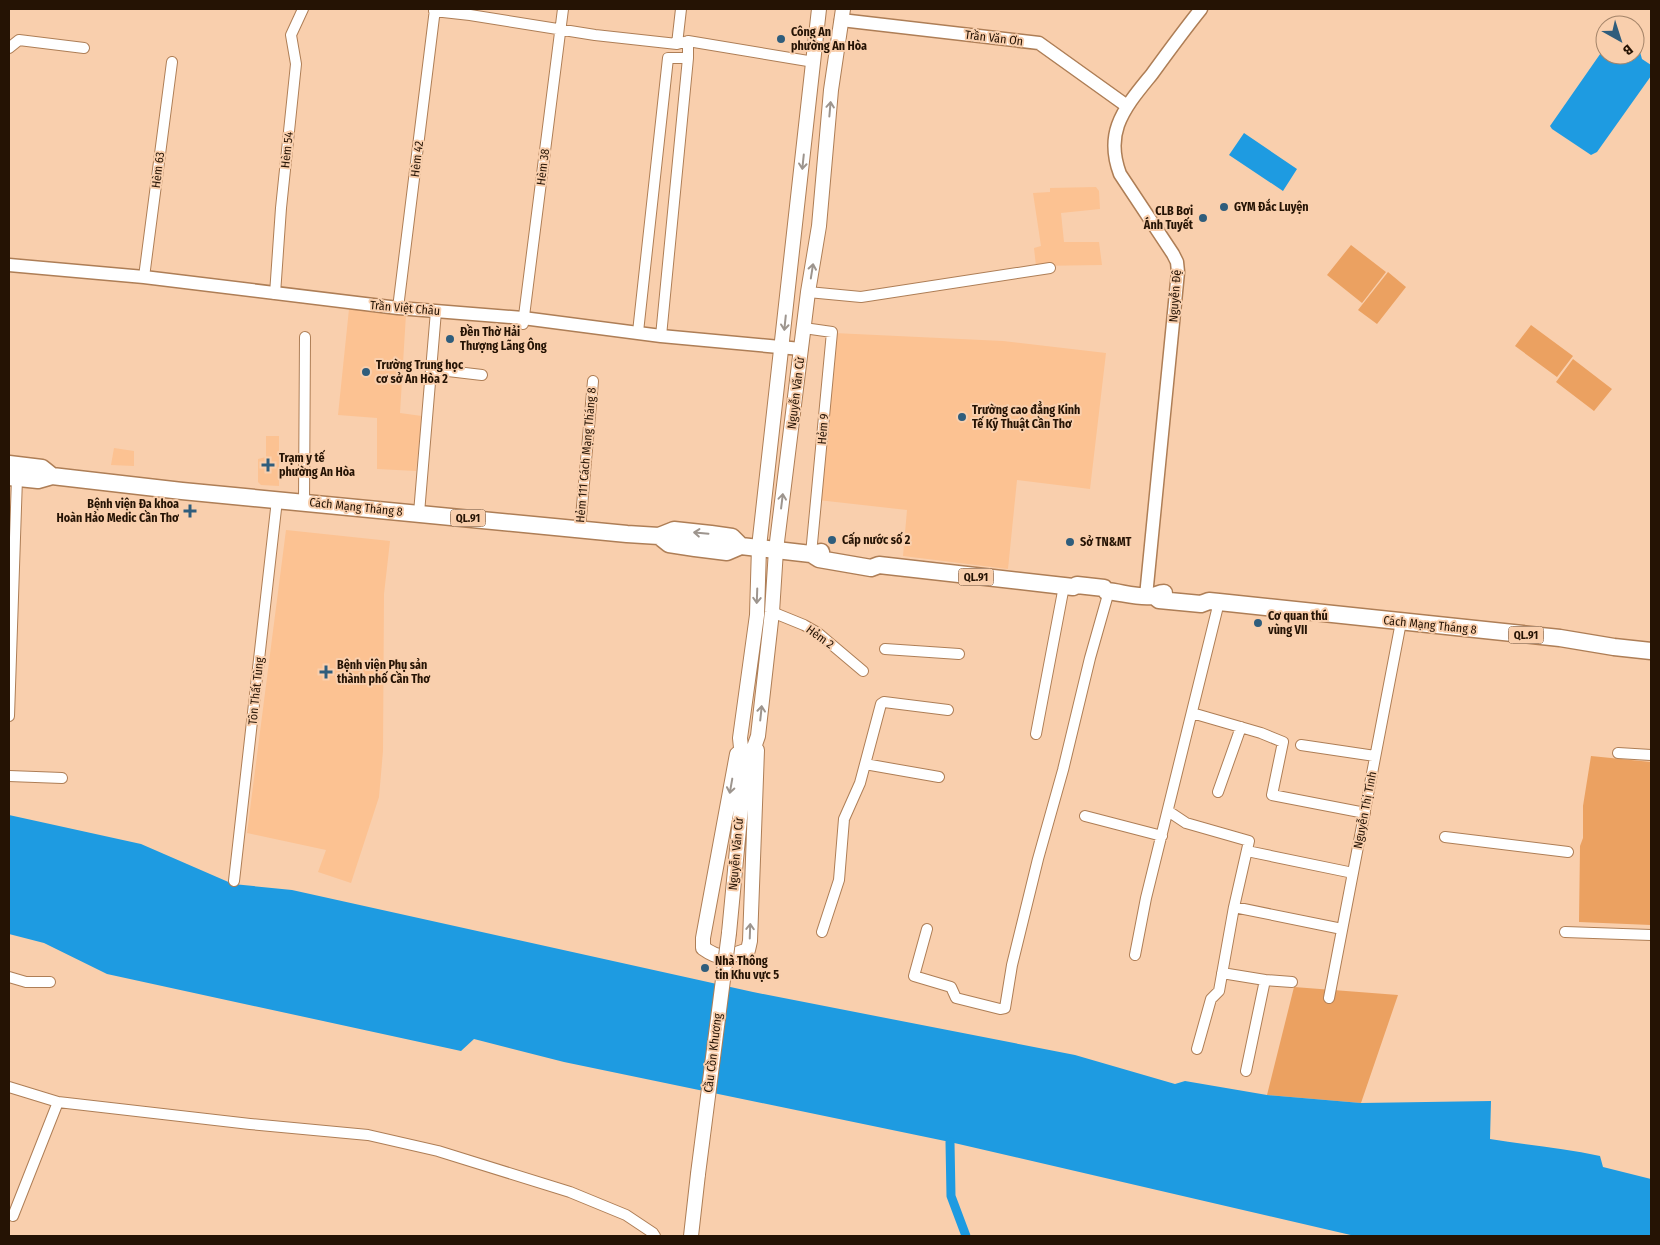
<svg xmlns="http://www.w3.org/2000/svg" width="1660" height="1245" font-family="'Fira Sans Condensed',sans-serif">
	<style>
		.built { fill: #fcc292 }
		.green { fill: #eba161 }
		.water { fill: #1e9be1 }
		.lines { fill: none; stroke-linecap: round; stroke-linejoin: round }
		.canal { stroke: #1e9be1; stroke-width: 9 }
		.minor-casing { stroke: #ae7e56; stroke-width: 12 }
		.tertiary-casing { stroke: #ae7e56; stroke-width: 15 }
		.secondary-casing { stroke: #ae7e56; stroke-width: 16 }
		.trunk-casing { stroke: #ae7e56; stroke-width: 19 }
		.minor { stroke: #fff; stroke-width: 10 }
		.tertiary { stroke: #fff; stroke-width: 12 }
		.secondary { stroke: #fff; stroke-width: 14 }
		.trunk { stroke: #fff; stroke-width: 16 }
		.secondary-bridge-casing { stroke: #ae7e56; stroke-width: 16; stroke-linecap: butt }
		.secondary-bridge { stroke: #fff; stroke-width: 14 }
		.oneway { stroke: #9d958e }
		.poi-dot { fill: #2f5d7c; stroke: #f9cfad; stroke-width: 2 }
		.labels { text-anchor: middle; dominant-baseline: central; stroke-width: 4; stroke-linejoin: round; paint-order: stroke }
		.shield { fill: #f9cfad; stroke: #654b37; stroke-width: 1 }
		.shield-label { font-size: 11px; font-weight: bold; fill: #251304 }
		.poi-label { font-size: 12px; font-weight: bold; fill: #251304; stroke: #f9cfad; text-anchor: start }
		.street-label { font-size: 12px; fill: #251304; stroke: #f9cfad }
	</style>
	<rect width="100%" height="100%" fill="#f9cfad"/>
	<path class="built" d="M1096,187L1099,191L1100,209L1061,213L1064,242H1099L1102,265L1036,266L1034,248L1041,246L1033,193L1050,192V188Z
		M349,309L406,314L400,413L422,416L416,471L377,469V418L338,415Z
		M834,333L1003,341L1106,353L1090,489L1017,480L1008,569L903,556L907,510L818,500Z
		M266,436H279V486L261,485L258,482V459L266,457Z
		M114,448L134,451V466L111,465Z
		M286,530L390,541L384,594L383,751L379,797L351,883L318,872L326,850L247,833Z"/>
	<path class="green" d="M1351,245L1386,272L1362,303L1327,275Z
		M1388,272L1406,287L1377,324L1358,310Z
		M1531,325L1573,356L1557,377L1515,346Z
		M1573,359L1612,389L1594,411L1556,382Z
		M1591,756L1651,762V925L1579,922L1580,846L1583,838V806Z
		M1294,987L1398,995L1361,1103L1267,1095Z"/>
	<path class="water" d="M1605,47V55H1635V52H1640L1642,59L1651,65V76L1597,152L1591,155L1552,129L1550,126Z
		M1244,133L1297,169L1283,191L1229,155Z
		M9,815L141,844L233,884L292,890L753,992L1075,1055L1175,1084L1185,1081L1267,1095L1361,1103L1491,1101L1490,1139C1527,1145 1564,1148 1600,1156L1603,1167L1651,1179V1236H1355L950,1142L564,1062L474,1039L461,1051L107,974L44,943L9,934Z"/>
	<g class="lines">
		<path class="canal" d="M950,1142L951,1196L966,1236"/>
		<g class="minor-casing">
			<path id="minor" d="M434,11L470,15L595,35L677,44L688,41
				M677,44L681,9
				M9,48L19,40L84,48
				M144,277L172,62
				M808,292L861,297L1050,268
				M275,294L281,208L296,64L291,35L303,9
				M398,308L435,9
				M523,324L563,9
				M804,328L832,332L811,554
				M638,332L668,58H688
				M661,336L688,58V41L814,62
				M431,369L482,375
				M304,502L305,337
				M419,513L436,311
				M580,529L593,381
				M772,612L804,625L818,633L863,671
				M885,649L959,654
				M1192,713L1261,733L1283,742L1272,795L1365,813
				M9,716L17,478
				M1036,734L1064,586
				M1301,745L1375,756
				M1618,753L1651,755
				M865,764L939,777
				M9,776L62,778
				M1218,792L1241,727
				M1168,811L1186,823L1249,841L1234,907L1219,991L1211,999L1197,1049
				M1085,816L1162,836
				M1445,837L1568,852
				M1247,851L1353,873
				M234,881L277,500
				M1234,907L1342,929
				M927,929L914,976L951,987L956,998L1000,1009L1005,1008L1012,965L1038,859L1063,770L1090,658L1109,591
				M822,932L839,880L844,819L860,783L881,704L884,702L948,710
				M1565,932L1651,935
				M1135,955L1146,898L1219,602
				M1222,973L1265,980L1246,1071
				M9,977L26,982H50
				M1265,980L1292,982
				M1329,998L1401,622
				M9,1087L58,1102
				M13,1216L58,1102L250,1124L368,1135L438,1151L570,1192L626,1215L653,1233L655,1236"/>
		</g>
		<g class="tertiary-casing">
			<path id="tertiary" d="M841,20L1039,43L1127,106
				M9,265L144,277L398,308L523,318L661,336L801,349
				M1146,596L1178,272L1177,262L1173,254L1120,174C1114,158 1112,142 1118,125C1125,106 1139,90 1152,74C1168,52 1184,30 1201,9"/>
		</g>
		<g class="secondary-casing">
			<path id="secondary" d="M737,754L703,938V948C721,961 728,957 748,950L750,941L757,750
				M745,773L758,736L772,612L776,550L808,292L819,226L831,90L843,9
				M729,933L744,776L740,738L757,615L759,547L819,9
				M691,1236L698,1174"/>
		</g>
		<g class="trunk-casing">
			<path id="trunk" d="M9,464L42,468L52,476
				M9,477L38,480L52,476L182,491L627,534L659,536L674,530L711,534L732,537L741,546
				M659,536L669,544L695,548L727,552L741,546L811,554L821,552
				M811,554L819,559L871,568L879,565L1064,586L1073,587L1077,585L1104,588L1106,591C1120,592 1138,598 1152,596C1156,596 1159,593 1164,593
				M1154,596L1159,600L1201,604L1209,601L1219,602L1560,638L1614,647L1651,651"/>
		</g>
		<use href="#minor" class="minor"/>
		<use href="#tertiary" class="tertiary"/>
		<use href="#secondary" class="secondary"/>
		<use href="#trunk" class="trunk"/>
		<g class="secondary-bridge-casing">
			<path id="secondary-bridge" d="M698,1174L729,933"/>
		</g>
		<use href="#secondary-bridge" class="secondary-bridge"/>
	</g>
	<defs><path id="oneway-shaft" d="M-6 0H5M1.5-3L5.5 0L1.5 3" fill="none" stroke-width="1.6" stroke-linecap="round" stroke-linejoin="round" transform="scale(1.25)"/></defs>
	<g class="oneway">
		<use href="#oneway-shaft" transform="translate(830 109) rotate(-85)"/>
		<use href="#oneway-shaft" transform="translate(803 162) rotate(96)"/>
		<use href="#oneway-shaft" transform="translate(812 271) rotate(-81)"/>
		<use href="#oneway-shaft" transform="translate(785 323) rotate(96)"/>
		<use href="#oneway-shaft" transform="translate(782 501) rotate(-83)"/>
		<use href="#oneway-shaft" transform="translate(701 533) rotate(-175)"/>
		<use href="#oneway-shaft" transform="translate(757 596) rotate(92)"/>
		<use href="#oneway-shaft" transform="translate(761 713) rotate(-84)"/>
		<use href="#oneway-shaft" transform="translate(731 786) rotate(100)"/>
		<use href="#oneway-shaft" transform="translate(750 931) rotate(-88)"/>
	</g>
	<g class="poi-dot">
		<circle cx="781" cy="39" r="5"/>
		<circle cx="1224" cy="207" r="5"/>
		<circle cx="1203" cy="218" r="5"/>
		<circle cx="450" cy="339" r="5"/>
		<circle cx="366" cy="372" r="5"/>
		<circle cx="962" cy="417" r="5"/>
		<path d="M265.5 457.5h5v5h5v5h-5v5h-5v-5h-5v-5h5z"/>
		<path d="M187.5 503.5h5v5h5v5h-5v5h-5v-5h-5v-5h5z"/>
		<circle cx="832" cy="540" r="5"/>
		<circle cx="1070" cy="542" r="5"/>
		<circle cx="1258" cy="623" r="5"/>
		<path d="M323.5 664.5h5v5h5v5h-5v5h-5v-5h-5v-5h5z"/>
		<circle cx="705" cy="968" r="5"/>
	</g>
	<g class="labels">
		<g class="shield">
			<rect x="450.5" y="509.5" width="35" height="17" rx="4"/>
			<rect x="958.5" y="568.5" width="35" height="17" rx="4"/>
			<rect x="1508.5" y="626.5" width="35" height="17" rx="4"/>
		</g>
		<g class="shield-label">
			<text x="468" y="518">QL.91</text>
			<text x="976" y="577">QL.91</text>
			<text x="1526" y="635">QL.91</text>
		</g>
		<g class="poi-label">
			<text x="791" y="32">Công An<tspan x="791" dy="14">phường An Hòa</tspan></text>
			<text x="1234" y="207">GYM Đắc Luyện</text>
			<text x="1193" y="211" text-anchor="end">CLB Bơi<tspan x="1193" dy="14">Ánh Tuyết</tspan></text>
			<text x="460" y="332">Đền Thờ Hải<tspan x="460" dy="14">Thượng Lãng Ông</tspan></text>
			<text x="376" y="365">Trường Trung học<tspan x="376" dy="14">cơ sở An Hòa 2</tspan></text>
			<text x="972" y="410">Trường cao đẳng Kinh<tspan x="972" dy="14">Tế Kỹ Thuật Cần Thơ</tspan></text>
			<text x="279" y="458">Trạm y tế<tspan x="279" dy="14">phường An Hòa</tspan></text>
			<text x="179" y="504" text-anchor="end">Bệnh viện Đa khoa<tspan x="179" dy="14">Hoàn Hảo Medic Cần Thơ</tspan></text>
			<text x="842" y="540">Cấp nước số 2</text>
			<text x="1080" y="542">Sở TN&amp;MT</text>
			<text x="1268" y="616">Cơ quan thú<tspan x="1268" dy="14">vùng VII</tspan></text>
			<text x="337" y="665">Bệnh viện Phụ sản<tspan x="337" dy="14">thành phố Cần Thơ</tspan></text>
			<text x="715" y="961">Nhà Thông<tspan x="715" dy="14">tin Khu vực 5</tspan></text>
		</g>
		<g class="street-label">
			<text transform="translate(994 38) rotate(7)">Trần Văn Ơn</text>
			<text transform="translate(287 150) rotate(-84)">Hèm 54</text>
			<text transform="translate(417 159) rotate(-83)">Hèm 42</text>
			<text transform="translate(543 167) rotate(-83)">Hèm 38</text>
			<text transform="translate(158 170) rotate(-83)">Hèm 63</text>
			<text transform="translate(1175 296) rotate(-86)">Nguyễn Đệ</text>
			<text transform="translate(405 308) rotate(5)">Trần Việt Châu</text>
			<text transform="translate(796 393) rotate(-83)">Nguyễn Văn Cừ</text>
			<text transform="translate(823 429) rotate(-85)">Hẻm 9</text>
			<text transform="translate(586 455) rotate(-85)">Hẻm 111 Cách Mạng Tháng 8</text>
			<text transform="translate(356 507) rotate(6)">Cách Mạng Tháng 8</text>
			<text transform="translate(1430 625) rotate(6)">Cách Mạng Tháng 8</text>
			<text transform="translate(820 637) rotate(36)">Hẻm 2</text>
			<text transform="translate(256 691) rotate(-84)">Tôn Thất Tùng</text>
			<text transform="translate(1365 810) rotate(-79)">Nguyễn Thị Tính</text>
			<text transform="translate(736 854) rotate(-85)">Nguyễn Văn Cừ</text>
			<text transform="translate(713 1053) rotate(-83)">Cầu Cồn Khương</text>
		</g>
	</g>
	<rect width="1660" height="1245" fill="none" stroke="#251304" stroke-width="20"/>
	<g transform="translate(1620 40) rotate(141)"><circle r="24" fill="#f9cfad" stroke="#a48469"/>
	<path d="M0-4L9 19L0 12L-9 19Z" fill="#2f5d7c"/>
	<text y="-8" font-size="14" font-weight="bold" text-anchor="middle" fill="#251304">B</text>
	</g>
</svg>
